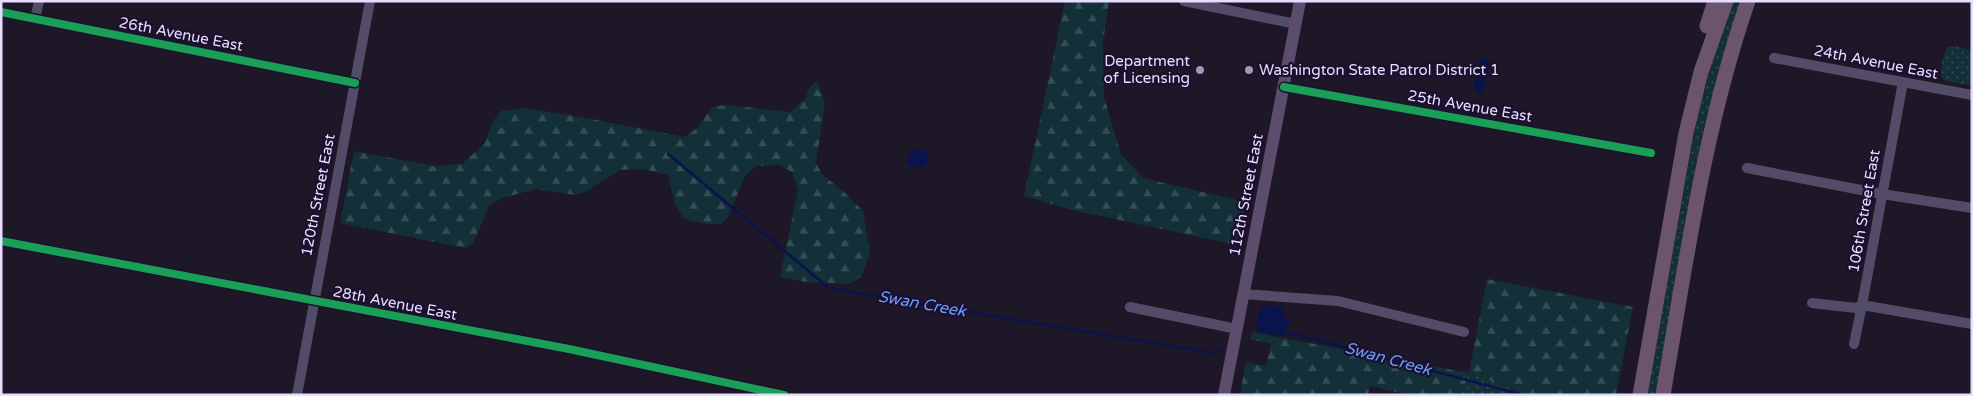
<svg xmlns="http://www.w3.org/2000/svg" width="1973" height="396" font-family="'Varela Round',sans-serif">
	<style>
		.grass { fill: url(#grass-dots) }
		.forest { fill: url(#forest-firs) }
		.water { fill: #09134c }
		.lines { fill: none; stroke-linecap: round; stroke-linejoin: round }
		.stream { stroke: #09134c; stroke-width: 2.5 }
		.minor { stroke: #534c68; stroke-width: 10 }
		.major { stroke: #5d4d6c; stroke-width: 12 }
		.highway { stroke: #6c546c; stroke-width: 15 }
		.cycleway-casing { stroke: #1b102e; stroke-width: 11 }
		.cycleway { stroke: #1a9f57; stroke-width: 8 }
		.poi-dot { fill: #a098b3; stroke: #1b102e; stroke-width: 2 }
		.labels { text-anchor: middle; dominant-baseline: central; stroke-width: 4.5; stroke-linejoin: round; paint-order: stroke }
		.street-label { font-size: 15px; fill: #e7ddff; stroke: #1b102e }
		.poi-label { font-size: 15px; fill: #e7ddff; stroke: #1b102e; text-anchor: end }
		.water-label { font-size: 16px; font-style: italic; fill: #6b9eff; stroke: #1b102e }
	</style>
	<defs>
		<pattern id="grass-dots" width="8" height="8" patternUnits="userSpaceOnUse" patternTransform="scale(1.25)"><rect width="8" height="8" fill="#132f37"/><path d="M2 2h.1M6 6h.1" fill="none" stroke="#354d55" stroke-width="1.8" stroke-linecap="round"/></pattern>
		<pattern id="forest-firs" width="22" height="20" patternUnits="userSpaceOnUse" patternTransform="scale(1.25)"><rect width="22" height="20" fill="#132f37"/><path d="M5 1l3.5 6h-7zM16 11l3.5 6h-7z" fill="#354d55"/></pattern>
	</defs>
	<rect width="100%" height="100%" fill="#1d1727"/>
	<path class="grass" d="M1732,1H1741L1725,49L1702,135L1656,395H1647L1696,123L1711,67Z
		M1955,46L1972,50V86L1946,81L1942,78C1940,69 1942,55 1948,47Z
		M1469,373L1530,395H1461Z"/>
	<path class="forest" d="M1065,1H1109L1103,43L1104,97L1121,154L1143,178L1246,202L1239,237L1232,244L1068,209L1024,196Z
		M815,82L819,85L825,103L816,163L822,174L845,193L863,211L870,253L862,276L850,284L806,282L780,277L798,190L792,172L780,165L756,166L745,176L728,217L722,224H706L684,219L675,204L668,175L643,169L620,170L585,192L575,195L536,189L502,198L489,206L474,242L465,248L340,223L354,151L434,166L462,164L484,144L493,121L501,111L523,108L581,117L685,137L697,128L712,107L727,105L791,112L806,98L809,88Z
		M1487,279L1633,307L1616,395H1530L1469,373L1461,395H1410L1370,386L1368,395H1240L1246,362L1266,366L1271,344L1250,339L1252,332L1469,373Z"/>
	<path class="water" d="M1481,57L1490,60L1483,90L1480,94L1475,92L1474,85Z
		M913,149L927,152L929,155C926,171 921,168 907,164L911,150Z
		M1264,305L1283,307L1284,318L1289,320L1284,336L1258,332C1256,324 1257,311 1264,305Z"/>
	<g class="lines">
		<path class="stream" d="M668,154L829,288L1213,353L1220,349
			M1283,331L1523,395"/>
		<path class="minor" d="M1184,1L1296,24
			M1,12L355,83
			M35,19L39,1
			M1774,58L1972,95
			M1284,87L1651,153
			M1747,168L1882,194L1972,208
			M1,241L569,349L784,395
			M1243,294L1338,301L1464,332
			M1812,303L1856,308L1862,305L1972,324
			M1130,307L1237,329
			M1854,344L1862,305L1903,82
			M297,395L370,1"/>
		<path class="major" d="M1224,395L1300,1"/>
		<path class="highway" d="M1707,26L1715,1
			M1640,395L1686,133L1701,72L1726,1
			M1663,395C1686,263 1704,128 1748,1"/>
		<g class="cycleway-casing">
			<path id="cycleway" d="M1,12L355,83
				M1284,87L1651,153
				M1,241L569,349L784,395"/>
		</g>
		<use href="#cycleway" class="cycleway"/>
	</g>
	<g class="poi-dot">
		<circle cx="1200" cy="70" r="5"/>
		<circle cx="1249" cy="70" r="5"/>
	</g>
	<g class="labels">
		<g class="street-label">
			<text transform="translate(181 34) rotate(11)">26th Avenue East</text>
			<text transform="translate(1876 62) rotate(11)">24th Avenue East</text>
			<text transform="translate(1470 106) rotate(10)">25th Avenue East</text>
			<text transform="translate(318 195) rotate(-79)">120th Street East</text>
			<text transform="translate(1246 195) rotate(-79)">112th Street East</text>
			<text transform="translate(1864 211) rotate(-80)">106th Street East</text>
			<text transform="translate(395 303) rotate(11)">28th Avenue East</text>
		</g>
		<g class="poi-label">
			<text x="1190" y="61">Department<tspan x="1190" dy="17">of Licensing</tspan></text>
			<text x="1259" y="70" text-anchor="start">Washington State Patrol District 1</text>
		</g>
		<g class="water-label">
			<text transform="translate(922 304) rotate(10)">Swan Creek</text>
			<text transform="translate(1388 359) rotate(15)">Swan Creek</text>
		</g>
	</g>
	<rect width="1973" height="396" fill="none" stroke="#e7ddff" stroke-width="5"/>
</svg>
